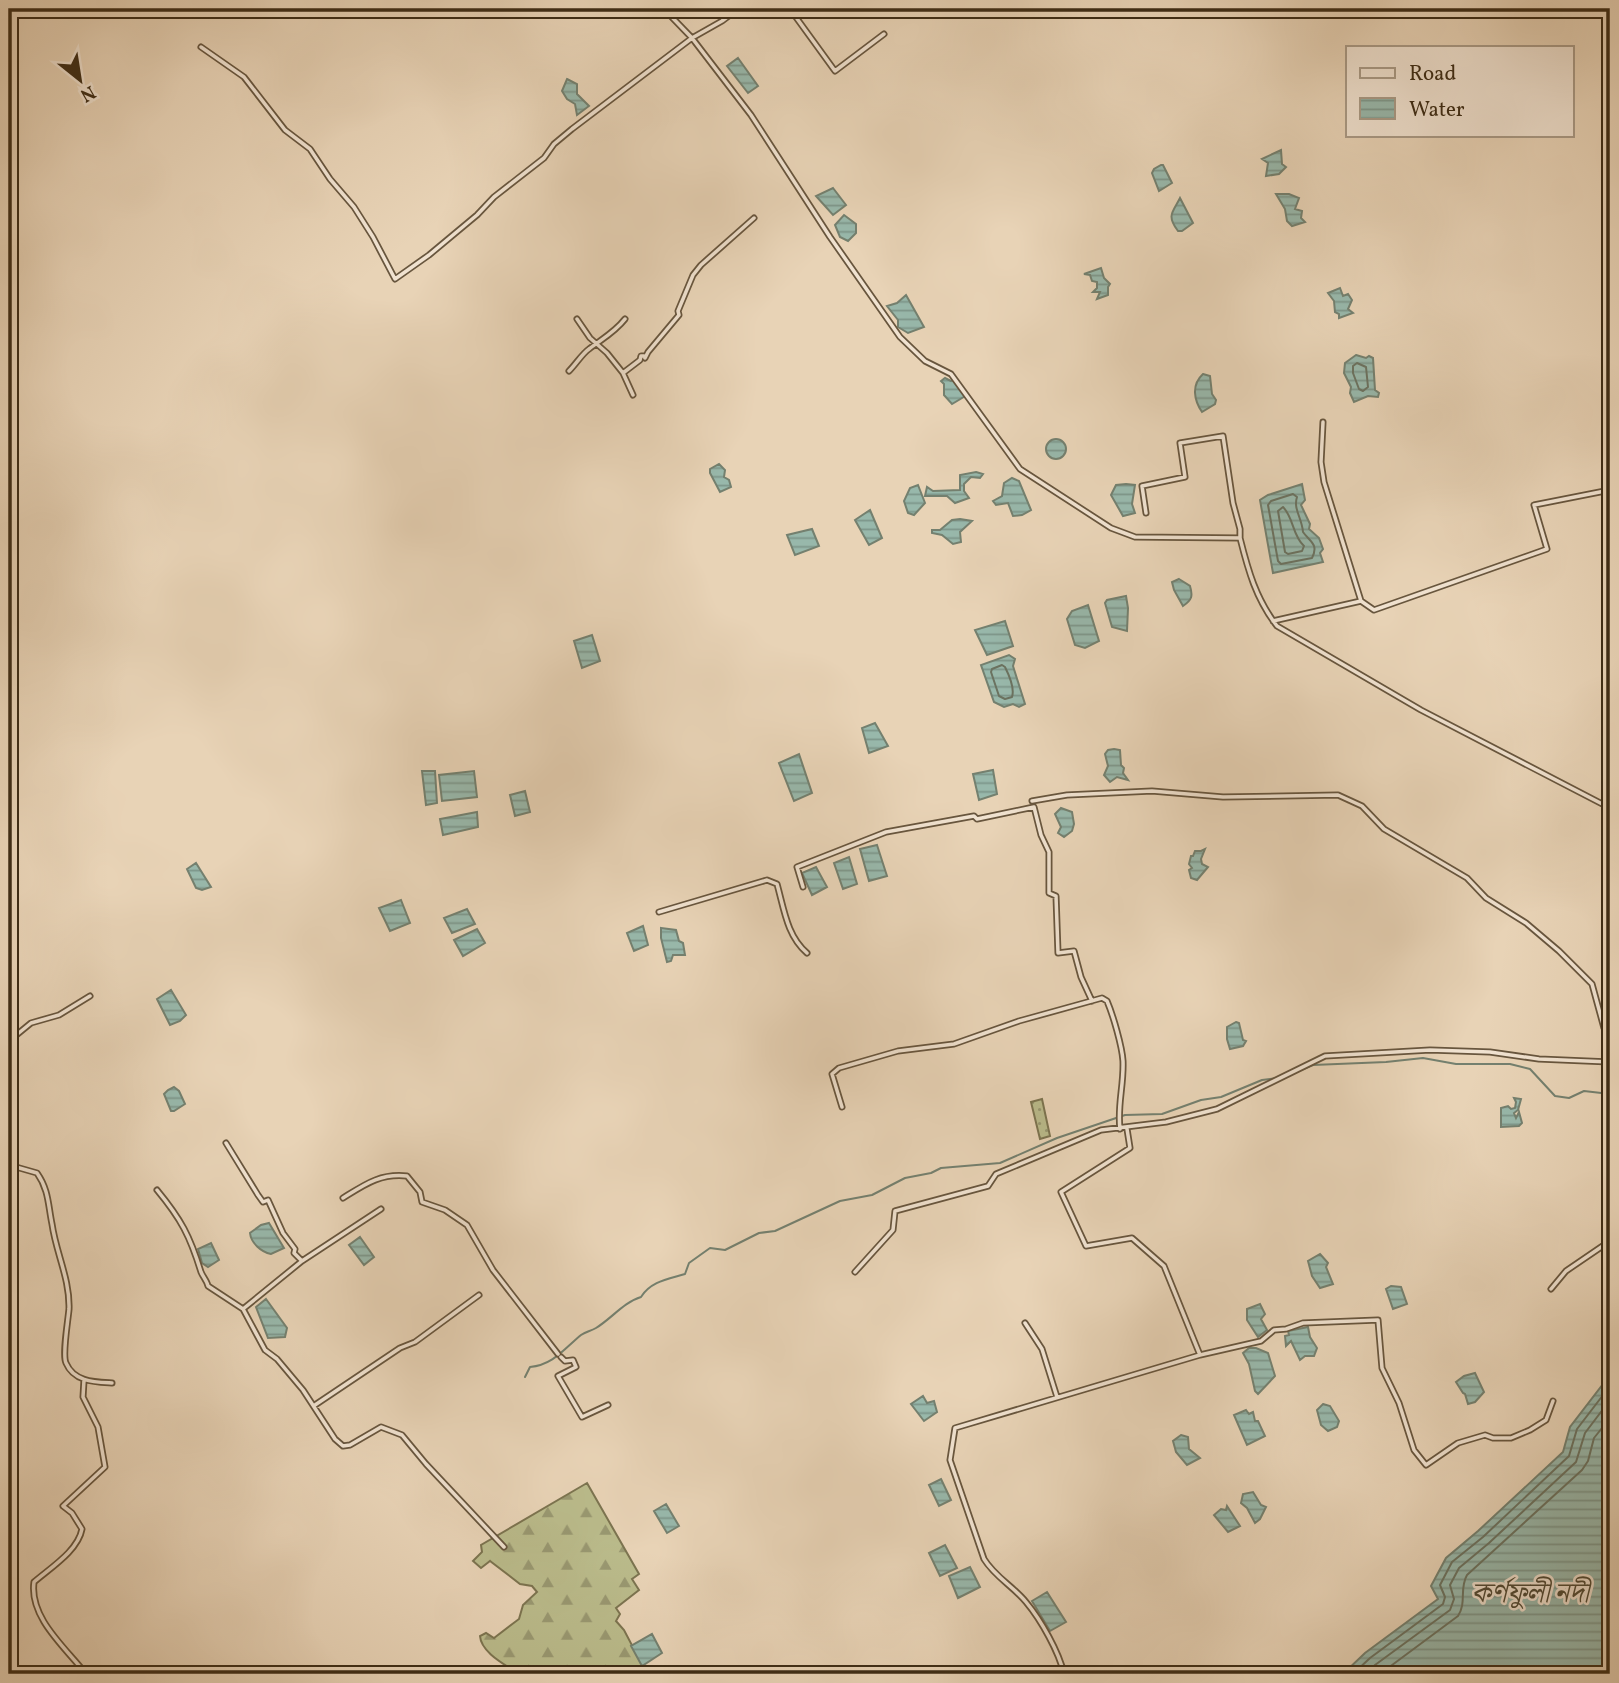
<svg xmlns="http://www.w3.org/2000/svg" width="1619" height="1683" font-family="Vollkorn,'Noto Serif Bengali',serif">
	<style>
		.grass { fill: url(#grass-dots); stroke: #7c7450; stroke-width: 2 }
		.forest { fill: url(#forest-firs); stroke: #7c7450; stroke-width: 2 }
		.water { fill: url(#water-rules); stroke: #74806f; stroke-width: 2 }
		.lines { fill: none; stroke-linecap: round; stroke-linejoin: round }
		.shore { stroke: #6b7260; stroke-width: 2 }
		.stream { stroke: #74806f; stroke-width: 2 }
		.minor-casing { stroke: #68563e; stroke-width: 7 }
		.minor { stroke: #f0e2d0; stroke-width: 3.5 }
		.labels { text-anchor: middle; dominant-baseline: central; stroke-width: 5; stroke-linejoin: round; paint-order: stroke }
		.water-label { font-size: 28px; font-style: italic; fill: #504934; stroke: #f0e2d0 }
	</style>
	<defs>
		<pattern id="grass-dots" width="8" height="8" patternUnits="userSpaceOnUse" patternTransform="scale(1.75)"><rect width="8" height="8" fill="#babb8b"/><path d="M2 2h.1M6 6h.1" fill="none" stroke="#999871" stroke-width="1.8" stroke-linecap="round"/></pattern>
		<pattern id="forest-firs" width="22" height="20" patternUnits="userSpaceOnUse" patternTransform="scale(1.75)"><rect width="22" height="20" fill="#babb8b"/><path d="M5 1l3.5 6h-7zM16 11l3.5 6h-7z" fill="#999871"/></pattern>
		<pattern id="water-rules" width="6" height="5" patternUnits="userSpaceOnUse" patternTransform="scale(1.75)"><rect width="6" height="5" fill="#98b8ab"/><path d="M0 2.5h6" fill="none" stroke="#7d968a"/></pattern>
	</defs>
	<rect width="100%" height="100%" fill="#e8d3b6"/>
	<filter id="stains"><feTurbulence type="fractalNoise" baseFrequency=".00286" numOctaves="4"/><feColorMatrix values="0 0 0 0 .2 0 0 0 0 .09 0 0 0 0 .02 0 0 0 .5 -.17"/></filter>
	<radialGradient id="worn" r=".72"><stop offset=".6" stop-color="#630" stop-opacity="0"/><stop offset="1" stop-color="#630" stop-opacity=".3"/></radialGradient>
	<path class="grass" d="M1042,1099L1050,1136L1040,1139L1031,1102Z"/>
	<path class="forest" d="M587,1483L639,1574L632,1579L639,1590L616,1608L620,1614L616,1621L624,1630L647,1674H516V1672C504,1664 481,1652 480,1636L486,1633L494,1638L519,1619L523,1605L537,1592L532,1586L520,1584L490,1561L481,1568L473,1561L482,1552L481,1545Z"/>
	<path class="water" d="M738,58L758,86L748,93L727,66Z
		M567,79L577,84V94L589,106L577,115L575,104L567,99L562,91Z
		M1281,150L1282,164L1286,167L1279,174L1266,176L1268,163L1262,159Z
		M1161,165H1163L1172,183L1159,191L1152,173L1154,169Z
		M833,188L846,205L833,215L816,196Z
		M1276,194H1289L1299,198L1295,209L1302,211L1301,218L1305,222L1292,226L1287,221L1285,209Z
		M1180,198L1193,223L1182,231H1178C1166,215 1173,212 1180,198Z
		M844,215L856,224V233L848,241L840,237L835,225Z
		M1101,268L1104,278L1110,284L1108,287V295L1097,299L1100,292H1093L1097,288V282L1092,281L1090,275L1084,274Z
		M1340,288L1343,296L1348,294L1352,300L1348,309L1353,313L1339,318V314L1335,312L1334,301L1328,293Z
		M906,295L924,327L908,333L898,327V320L887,306L897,303Z
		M1356,355L1366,358L1369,356L1373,358L1375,390L1379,393L1378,397L1368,396L1354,402L1350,393L1351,387L1344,373L1345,363Z
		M1203,374L1210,376L1212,394L1216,400L1215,404L1202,412C1194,400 1191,385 1203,374Z
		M945,378L951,381L955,378L967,395L952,404L944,395V384L941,381Z
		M1046 449a10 10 0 1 1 20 0a10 10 0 1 1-20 0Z
		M719,464L725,470L724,477L729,480L731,487L720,492L710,473V469Z
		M976,472L983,474L980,478L971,477L964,484V491L969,498L955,503L947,496H925L927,487L933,491L960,490V475Z
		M1012,478L1019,481L1031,510L1022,515L1013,516L1008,503L996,505L993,501L1002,496L1004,483Z
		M1126,484L1135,485L1132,504L1135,513L1123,516L1111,495L1116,485Z
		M1302,484L1305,500L1301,505L1310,524L1309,529L1319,538L1323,549L1320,553L1323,562L1273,573L1260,500L1268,495Z
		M918,485L925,503L914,515L908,513L904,501L910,488Z
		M870,510L882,538L869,545L855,520Z
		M960,519L972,521L960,532L961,542L953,544L942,535L932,533V530H940L952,520Z
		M812,529L819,546L795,555L787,535Z
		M1179,579L1190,586C1193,596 1192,600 1183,606L1174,590L1172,582Z
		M1126,596L1128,608L1127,631L1112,627L1105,603L1107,600Z
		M1088,605L1099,641L1085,648L1075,645L1067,619L1072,611Z
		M1005,621L1013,646L987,655L975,630Z
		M592,635L600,661L582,668L574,641Z
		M1009,655L1015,659L1013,666L1025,704L1019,707L1013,704L1004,707L994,702L981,665Z
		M875,723L888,746L869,753L862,728Z
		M1114,749L1120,750L1121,765L1124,768L1123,773L1128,780L1117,777L1110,782L1104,775L1108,766L1105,754L1108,750Z
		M799,754L812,793L794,801L779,763Z
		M993,770L997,794L979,800L973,774Z
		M422,771H435L437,803L426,805Z
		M474,771L477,797L442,801L439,775Z
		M525,791L530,812L515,816L510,795Z
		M1061,808L1072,812L1074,824L1072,831L1064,837L1058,833L1061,827L1055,814Z
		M477,812L478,827L443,835L440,819Z
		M877,845L887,876L869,881L860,849Z
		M1205,849L1201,859L1202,864L1208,867L1197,880L1191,878L1189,870L1192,868L1189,864L1191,856H1193L1195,851H1201Z
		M849,857L857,884L843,889L834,863Z
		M196,863L211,887L202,890L196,888L187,869Z
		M816,867L827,887L812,895L802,873Z
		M401,900L410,923L390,931L379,908Z
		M467,909L475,924L452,933L444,918Z
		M643,926L648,945L634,951L627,933Z
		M661,928L676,930L679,941L683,943L685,955H673L671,961L667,962L661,938Z
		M477,929L485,943L463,956L454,940Z
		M171,990L186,1015L180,1021L170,1025L157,999Z
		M1236,1022L1239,1023L1243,1040L1246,1041L1243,1046L1230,1049L1227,1039V1027Z
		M174,1087L179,1091L185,1104L174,1111H171L164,1094L168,1090Z
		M1514,1098L1521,1099L1518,1110L1514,1113L1516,1118L1519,1112L1522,1123L1519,1126L1501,1127V1108L1508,1106L1511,1109L1515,1108L1516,1102Z
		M269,1223L284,1248L271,1254C261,1252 251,1243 250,1233L261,1225Z
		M360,1237L374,1257L364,1265L349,1245Z
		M211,1243L219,1260L208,1267L202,1263L198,1249Z
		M1320,1254L1328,1263L1326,1267L1333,1284L1320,1288L1312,1276L1308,1261Z
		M1391,1286L1401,1287L1407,1304L1393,1309L1386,1289Z
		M266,1299L287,1328L285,1337L268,1338L256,1307Z
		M1260,1304L1265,1314L1261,1319L1267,1330L1258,1337L1247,1320V1309Z
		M1308,1327L1310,1337L1317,1348L1314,1356H1305L1300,1360L1291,1341L1286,1346L1285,1336L1289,1335L1288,1331Z
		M1249,1348H1256L1268,1353L1275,1376L1258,1394L1255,1391L1249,1364L1243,1353Z
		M1475,1373L1484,1392L1475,1402L1468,1404L1465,1394L1463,1393L1456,1382L1464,1376Z
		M1610,1375V1674H1343L1365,1653L1438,1599L1431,1586L1446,1558L1478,1531L1563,1452L1570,1427Z
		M923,1396L927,1403L934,1401L937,1412L924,1421L911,1404Z
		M1323,1404L1330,1406L1339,1421L1337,1427L1328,1431L1321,1425L1317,1410Z
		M1246,1410L1249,1414L1253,1412L1255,1421H1258L1265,1436L1247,1445L1234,1415Z
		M1181,1435L1188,1437L1189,1449L1200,1458L1187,1465L1176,1452L1173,1441Z
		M941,1479L951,1500L939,1506L929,1485Z
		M1253,1492L1261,1505L1266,1507L1260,1519L1255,1523L1247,1508L1241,1503L1243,1494Z
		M666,1504L679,1526L667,1533L654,1511Z
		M1227,1506L1240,1526L1228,1532L1214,1515L1221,1509L1226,1510Z
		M945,1545L957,1568L940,1576L929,1553Z
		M970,1567L980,1587L958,1598L949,1576Z
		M1047,1592L1066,1622L1050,1631L1032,1601Z
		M652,1634L662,1653L642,1666L631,1646Z"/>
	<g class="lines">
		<path class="shore" d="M1357,363L1366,367L1368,387L1363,391L1359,389L1353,373V366Z
			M1293,494L1297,497C1293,509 1302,518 1303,532C1310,542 1319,544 1312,558L1281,564L1278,561L1268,505L1271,501Z
			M1283,507C1294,518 1292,535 1304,546L1302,551L1288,554L1285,552L1278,511Z
			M1002,665L1005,667C1009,675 1015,688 1012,697L1005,699L999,696L991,672L992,669Z
			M1353,1674L1370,1658L1443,1604L1445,1597L1440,1585L1452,1562L1483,1537L1569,1456L1577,1429L1610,1386
			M1366,1674L1375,1665L1450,1610L1454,1599L1450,1585L1459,1568L1489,1543L1576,1462L1585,1433L1610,1400
			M1380,1674L1458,1616C1467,1602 1459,1589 1467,1575L1582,1470L1588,1461L1594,1438L1610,1418"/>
		<path class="stream" d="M1289,1075L1313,1065L1386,1062L1423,1058L1456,1064H1510L1530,1069L1555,1096L1569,1098L1584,1091L1610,1094
			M525,1377L530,1367C553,1365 564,1349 581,1335C585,1332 591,1331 596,1328C611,1319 624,1302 641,1297C651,1281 669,1279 685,1274L689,1263L710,1248L725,1250L759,1233L775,1231L840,1201L872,1195L905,1178L931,1173L941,1168L1000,1163L1057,1138L1125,1115L1162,1114L1201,1100L1221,1097L1262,1080L1277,1078"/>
		<g class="minor-casing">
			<path id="minor" d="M664,9L692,38L751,115L830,237L900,337L925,361L951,374L1020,469L1111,528L1135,537L1240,538C1248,570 1256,599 1277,626L1421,710L1610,808
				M790,9L835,71L884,34
				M201,47L244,77L285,130L310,149L330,179L354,207L373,237L395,279L429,255L477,215L494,197L544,158L554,144L572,129L692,38L722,21L738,9
				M577,319L590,338L607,353L623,373L633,395
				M645,358L648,352L679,315L678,311L693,275L701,265L754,218
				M569,371C576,364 582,354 589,349C602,339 615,332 625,319
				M623,373L640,360L641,356H644
				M1323,422L1321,462L1324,482L1361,601
				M1146,513L1142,486L1185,477L1180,443L1223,436L1233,503L1240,529V538
				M1273,621L1361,601L1374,610L1547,549L1534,505L1610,490
				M1032,801L1067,795L1152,791L1223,797L1338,795L1362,806L1384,829L1467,878L1486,898L1526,923L1559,951L1592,984L1604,1028L1610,1027
				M803,887L797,867L886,832L974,816L977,819L1034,807L1041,835L1049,852V893L1056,896L1058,953L1074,951L1081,977L1092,1001
				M659,912L767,880L777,884C784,909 787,936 807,953
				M9,1041L31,1023L59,1015L90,996
				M842,1107L832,1074L839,1068L898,1051L954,1044L1019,1021L1102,998L1107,1001C1113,1015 1122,1046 1123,1061C1124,1085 1117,1106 1120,1129
				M226,1143L258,1195L263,1202L268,1200L283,1233L295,1249L294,1253L302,1261
				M9,1162L16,1167L37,1173C49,1190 48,1205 52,1224C56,1253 70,1279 69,1309C68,1321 62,1355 66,1363C74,1382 95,1382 112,1383
				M157,1190C181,1219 190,1236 201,1272C203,1277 207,1281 208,1286L243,1309L265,1350L277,1359L303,1390L335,1439L343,1446L350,1445L381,1427L402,1435L426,1464L504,1547
				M343,1198C364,1185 380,1173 407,1176L420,1192L422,1202L445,1210L467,1225L493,1270L558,1354
				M855,1272L893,1230L895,1211L988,1186L996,1174L1101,1130L1166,1122L1217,1109L1325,1056L1430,1050L1490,1052L1539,1059L1610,1062
				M1551,1289L1566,1271L1610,1241
				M243,1309L302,1261L381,1209
				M1025,1323L1042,1349L1057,1397
				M1200,1355L1261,1341L1274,1330L1286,1329L1303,1323L1378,1320L1382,1368L1399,1403L1414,1450L1426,1465L1458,1443L1485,1435L1493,1438H1511L1530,1430L1546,1420L1553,1401
				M561,1357L565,1361L573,1360L576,1367L558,1376L582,1417L608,1405
				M84,1380L83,1397L98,1427L105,1467L63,1506L72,1513L82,1529C78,1551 50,1568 34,1582C29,1618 66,1648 86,1674
				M315,1405L400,1348L415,1342L479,1295
				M1064,1674C1059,1652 1041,1620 1026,1602C1013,1586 995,1577 984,1559L950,1460L955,1428L1200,1355L1164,1266L1132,1238L1086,1246L1061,1192L1130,1148L1127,1129"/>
		</g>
		<use href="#minor" class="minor"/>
	</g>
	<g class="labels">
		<g class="water-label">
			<text x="1530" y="1594">কর্ণফুলী নদী</text>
		</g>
	</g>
	<rect width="1619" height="1683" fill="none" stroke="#e8d3b6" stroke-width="35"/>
	<rect x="10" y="10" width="1598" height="1662" fill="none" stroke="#3e2d16" stroke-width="3.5"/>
	<rect x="18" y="18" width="1584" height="1648" fill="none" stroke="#3e2d16" stroke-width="2"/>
	<rect x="1346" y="46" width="228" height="91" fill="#f0e2d0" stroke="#a99a86" stroke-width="2"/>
	<rect x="1360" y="68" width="35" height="10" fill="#f0e2d0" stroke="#a99a86" stroke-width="2"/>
	<text x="1409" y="80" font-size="21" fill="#3e2d16">Road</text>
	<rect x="1360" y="98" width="35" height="21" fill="url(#water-rules)" stroke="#a99a86" stroke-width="2"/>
	<text x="1409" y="116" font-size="21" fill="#3e2d16">Water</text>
	<g transform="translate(80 80) rotate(150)" stroke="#f0e2d0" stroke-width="5" paint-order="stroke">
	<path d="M0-5L12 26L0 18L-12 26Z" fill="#3e2d16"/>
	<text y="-10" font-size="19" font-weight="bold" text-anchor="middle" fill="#3e2d16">N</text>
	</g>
	<rect width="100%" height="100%" filter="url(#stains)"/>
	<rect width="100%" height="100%" fill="url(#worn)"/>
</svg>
